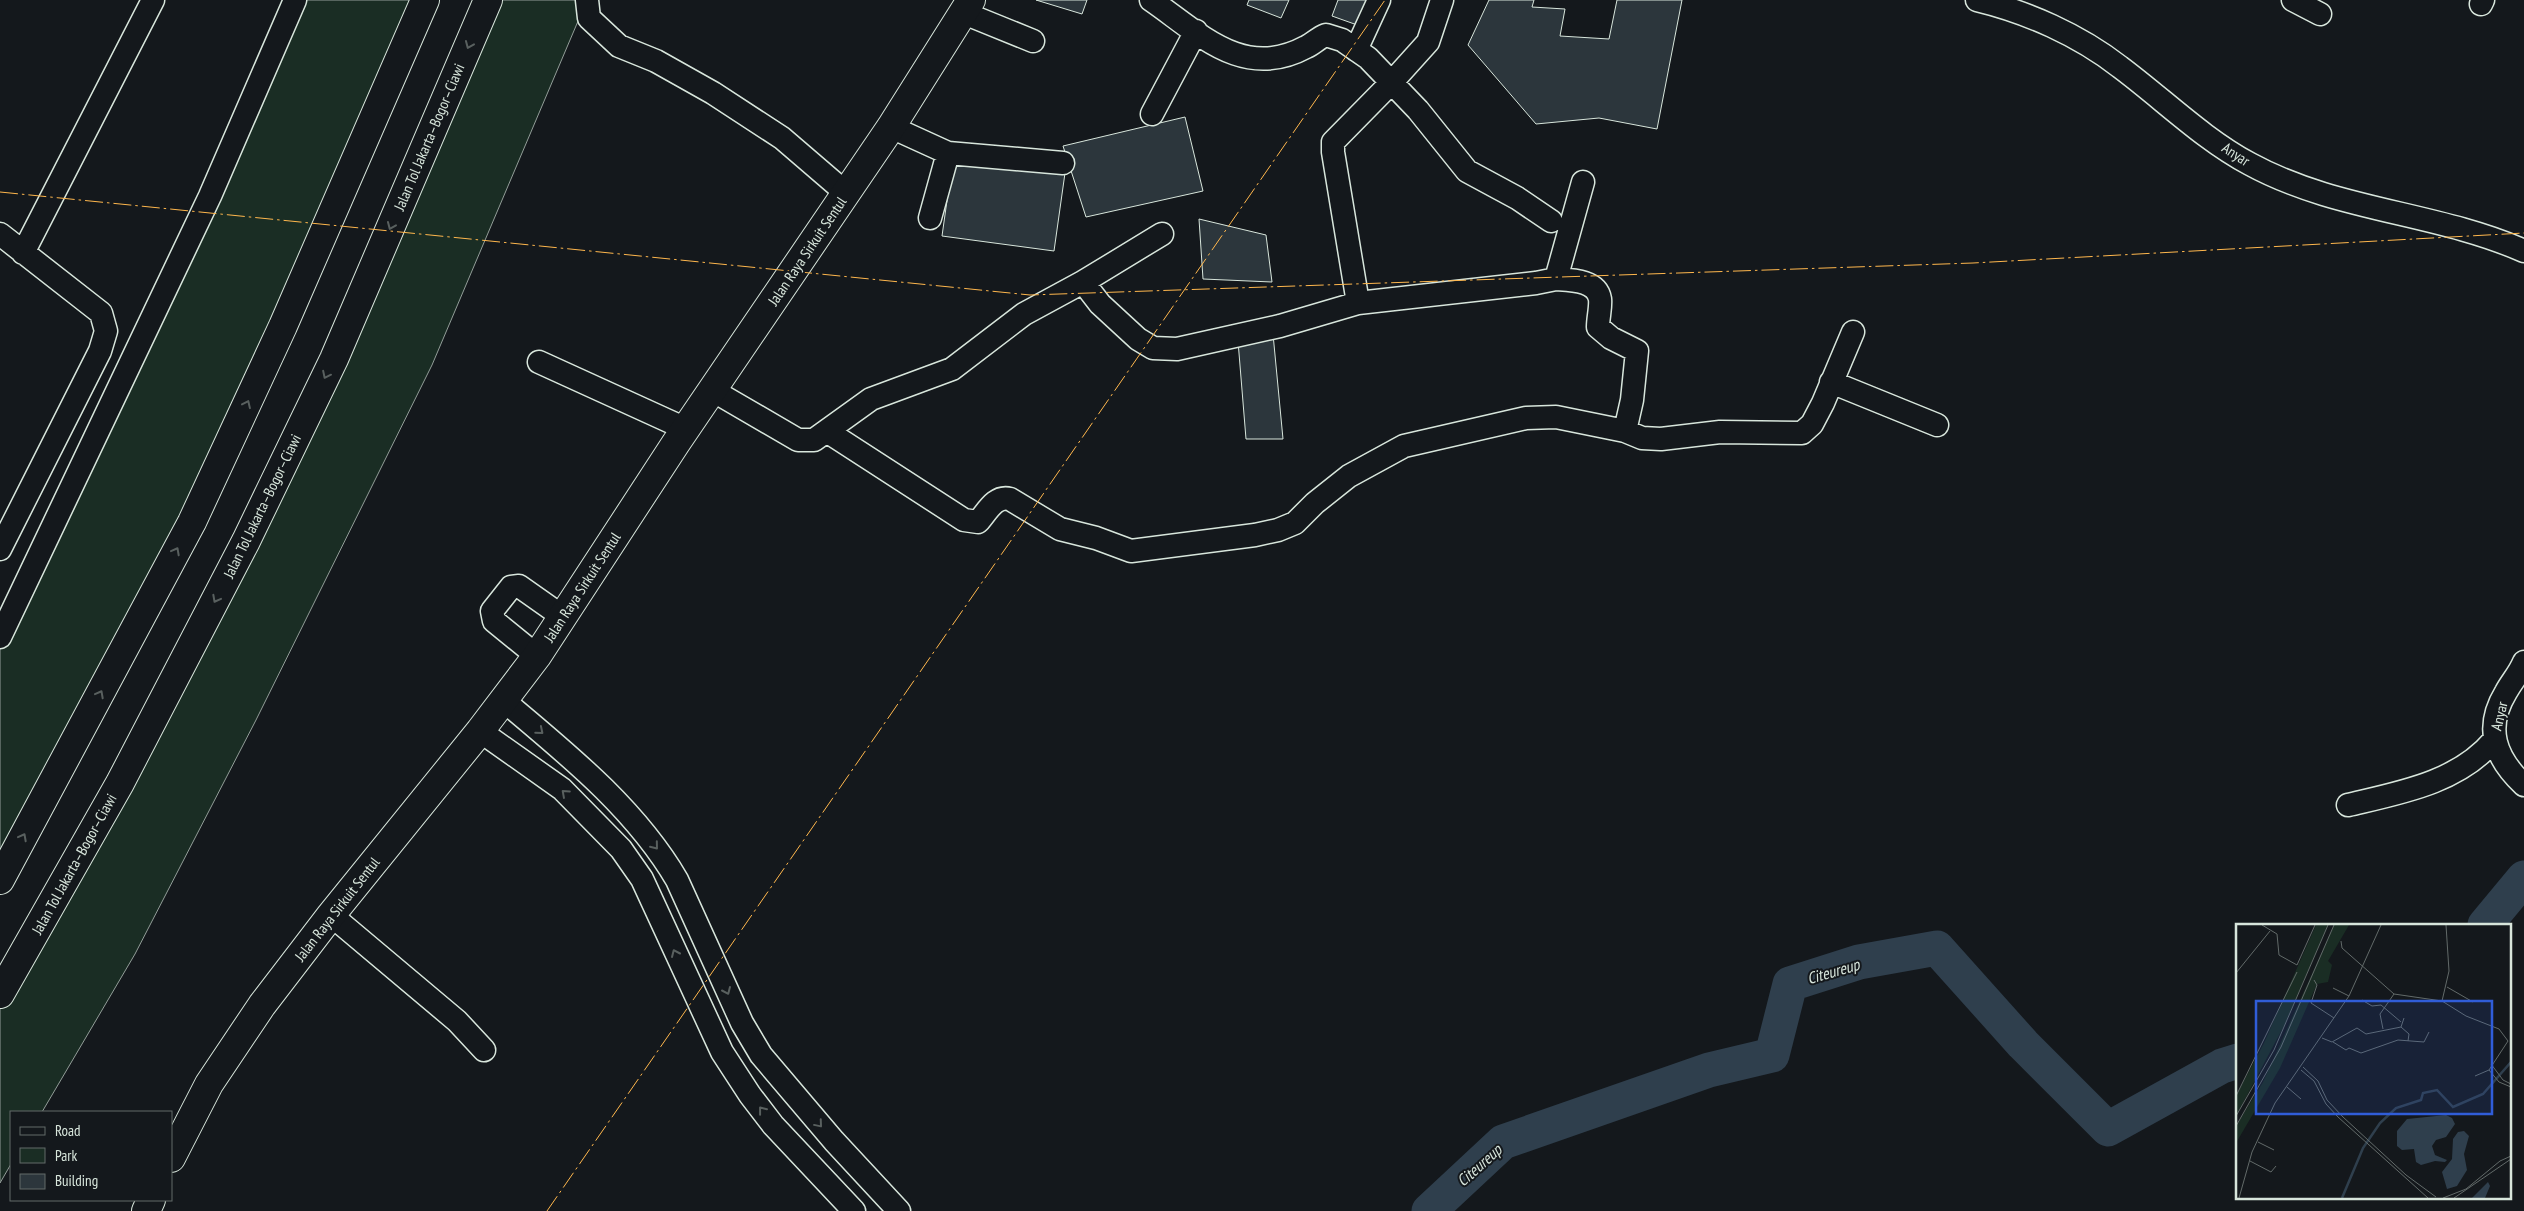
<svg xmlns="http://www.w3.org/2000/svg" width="2524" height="1211" font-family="'PT Sans Narrow',sans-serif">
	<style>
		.green { fill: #1a2d24; stroke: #939e99 }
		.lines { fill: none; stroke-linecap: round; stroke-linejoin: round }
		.river { stroke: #2f3f4d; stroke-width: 35 }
		.building { fill: #2c363c; stroke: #d8e6dc }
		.minor-casing { stroke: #d8e6dc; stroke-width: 25 }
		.major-casing { stroke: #d8e6dc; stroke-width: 30 }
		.highway-casing { stroke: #d8e6dc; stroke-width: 30 }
		.minor { stroke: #14181c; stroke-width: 22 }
		.major { stroke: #14181c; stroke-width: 28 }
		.highway { stroke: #14181c; stroke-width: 28 }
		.power { stroke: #ffb74d; stroke-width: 1; stroke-dasharray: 18 4 2.5 4; stroke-linecap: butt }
		.oneway { stroke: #59605f }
		.labels { text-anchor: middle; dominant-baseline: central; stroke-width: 4; stroke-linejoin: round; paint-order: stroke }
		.street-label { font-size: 15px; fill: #d8e6dc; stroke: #14181c }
		.water-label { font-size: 16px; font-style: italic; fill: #d8e6dc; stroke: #14181c }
		.inset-river { fill: none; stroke: #2f3f4d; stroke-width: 2.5 }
		.inset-road { fill: none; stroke: #626a69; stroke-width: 1 }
		.view { fill: #305dd8; fill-opacity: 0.15; stroke: #305dd8; stroke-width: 2.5 }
		.inset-edge { fill: none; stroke: #d8e6dc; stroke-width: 2.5 }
	</style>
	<rect width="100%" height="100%" fill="#14181c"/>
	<path class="green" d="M296,0H425L317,248L0,879V636Z
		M488,0H587L432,365L256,720L135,954L42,1112H11V1164L0,1183V994L246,541Z"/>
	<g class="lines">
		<path class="river" d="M2485,925L2524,878
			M1429,1211L1503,1142L1709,1070L1772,1055L1790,984L1859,962L1937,948L2023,1044L2108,1129L2222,1066L2238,1061"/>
	</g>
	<path class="building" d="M1036,0H1087L1082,14Z
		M1249,0H1289L1281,18L1247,5Z
		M1338,0H1371L1360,26L1332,16Z
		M1489,0H1534L1532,7L1565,9L1560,36L1609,39L1617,0H1682L1657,129L1599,118L1536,124L1468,45Z
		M1185,117L1203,191L1086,217L1063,146Z
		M953,158L1065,173L1054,251L942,236Z
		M1199,219L1266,235L1272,282L1203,279Z
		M1273,334L1283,439H1246L1238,341Z"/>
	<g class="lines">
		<g class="minor-casing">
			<path id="minor" d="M587,0L589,18L619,46L656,61L713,93L782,138L846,193
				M1151,0C1199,33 1243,81 1306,47C1313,44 1318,38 1326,35L1342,40L1368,58L1418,110L1467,171L1517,198L1551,221
				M1977,0C2027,12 2079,35 2120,67C2163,99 2203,139 2250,164C2336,211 2436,212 2524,251
				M2293,0L2320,14
				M2481,4L2483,0
				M964,13L1033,41
				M1356,50L1379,0
				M1152,114L1196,31
				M891,127L948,153L1063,163
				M930,218L948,153
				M0,234L101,313L106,331L100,351L0,549
				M23,253L153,0
				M1556,279C1571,280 1597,280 1600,299C1601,307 1598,318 1598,327L1611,338L1637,351L1632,400L1625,431
				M1083,282L1162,234
				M1358,303L1333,152V142L1392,82L1428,42L1442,0
				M539,362L686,429
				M1831,382L1937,425
				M712,390L798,440H814L871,399L952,369L1024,314L1083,282L1100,304L1138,339L1153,348L1177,349L1280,326L1358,303L1536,283L1556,279L1583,182
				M828,432L964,520L978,522C987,512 995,495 1010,499L1060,529L1096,538L1131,551L1255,535L1278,530L1295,523L1315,503L1349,476L1404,446L1526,418L1556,417L1625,431L1642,438L1661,439L1720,432L1802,433L1812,424L1823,403L1853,332
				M0,637L210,196L295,0
				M537,656L494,621L492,611L511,587L519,586L563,617
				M2524,662C2519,674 2512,681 2506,692C2484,728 2495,758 2524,785
				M503,700C566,753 635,808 677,880L742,1023L761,1055L834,1141L899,1211
				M480,731L562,789L621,849L642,879L722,1052L750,1095L773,1125L854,1211
				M2348,805C2399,793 2458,783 2494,740
				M331,915L457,1021L484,1050"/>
		</g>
		<g class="major-casing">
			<path id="major" d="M171,1158L209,1084L262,1005L331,915L480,731L537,656L676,443L891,127L971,0
				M146,1211L151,1200"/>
		</g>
		<g class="highway-casing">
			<path id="highway" d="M0,880L192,522L283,326L425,0
				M0,994L120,783L246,541L334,359L488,0"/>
		</g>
		<use href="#minor" class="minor"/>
		<use href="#major" class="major"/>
		<use href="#highway" class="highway"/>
		<path class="power" d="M0,192L1030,295L1973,263L2524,233
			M547,1211L1385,0"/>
	</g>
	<defs><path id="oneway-chevron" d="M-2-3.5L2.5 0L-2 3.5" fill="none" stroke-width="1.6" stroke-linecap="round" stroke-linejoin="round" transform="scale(1.25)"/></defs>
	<g class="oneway">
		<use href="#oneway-chevron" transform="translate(469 45) rotate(113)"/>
		<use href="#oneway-chevron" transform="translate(391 226) rotate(113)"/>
		<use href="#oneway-chevron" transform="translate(326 375) rotate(116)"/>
		<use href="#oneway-chevron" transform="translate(247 404) rotate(-65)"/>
		<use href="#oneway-chevron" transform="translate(176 551) rotate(-62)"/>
		<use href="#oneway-chevron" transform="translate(216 599) rotate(118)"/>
		<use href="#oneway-chevron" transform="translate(100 694) rotate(-62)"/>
		<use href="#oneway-chevron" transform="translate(540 731) rotate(40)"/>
		<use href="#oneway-chevron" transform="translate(565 793) rotate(-138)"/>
		<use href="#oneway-chevron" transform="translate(23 837) rotate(-62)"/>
		<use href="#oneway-chevron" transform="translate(655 846) rotate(51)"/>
		<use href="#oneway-chevron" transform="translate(675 953) rotate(-114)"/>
		<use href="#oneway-chevron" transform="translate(727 991) rotate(66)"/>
		<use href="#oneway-chevron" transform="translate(762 1110) rotate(-128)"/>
		<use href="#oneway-chevron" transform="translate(819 1124) rotate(50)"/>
	</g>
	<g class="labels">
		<g class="street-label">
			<text transform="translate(429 137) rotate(-67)">Jalan Tol Jakarta–Bogor–Ciawi</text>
			<text transform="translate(2236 154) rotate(33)">Anyar</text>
			<text transform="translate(807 251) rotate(-56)">Jalan Raya Sirkuit Sentul</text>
			<text transform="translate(262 506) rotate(-64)">Jalan Tol Jakarta–Bogor–Ciawi</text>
			<text transform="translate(582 587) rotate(-57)">Jalan Raya Sirkuit Sentul</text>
			<text transform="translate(2499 716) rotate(-77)">Anyar</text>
			<text transform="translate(74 864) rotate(-61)">Jalan Tol Jakarta–Bogor–Ciawi</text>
			<text transform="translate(337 909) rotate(-52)">Jalan Raya Sirkuit Sentul</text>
		</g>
		<g class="water-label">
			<text transform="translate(1833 971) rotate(-16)">Citeureup</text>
			<text transform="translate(1479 1165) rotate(-42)">Citeureup</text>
		</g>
	</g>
	<g transform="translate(2236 924)">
		<rect width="275" height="275" fill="#14181c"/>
		<path d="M80,1H92L49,100L0,192V172L28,119ZM98,1H113L92,37L96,41L92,58L81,60L44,144L0,219V202L27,158Z" fill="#1a2d24"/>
		<path d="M210,191L216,194L219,200L210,213L200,216L196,222L199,231L211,236L209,238L199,237L185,241L180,238L178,225L166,226L161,222V207L171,195ZM228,207L233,212L228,230L231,246L221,262L211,265L206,248L216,235L217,215L222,208ZM252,258L254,262L249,274H236Z" fill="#2f3f4d"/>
		<path class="inset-river" d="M106,274L127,224L144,199L160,184L185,176L187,169L201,166L217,183L247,170L275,138"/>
		<path class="inset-road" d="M26,1L41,10L43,31L61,41M105,17L106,24L158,70L206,77L230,92L263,105L272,117L253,146L263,158L275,163M61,41L79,1M0,49L34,7M78,56L81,61L75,79L98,94M211,63L237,78M97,64L113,72M126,76L136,82L145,81L165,98M206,77L213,47L210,1M165,103L173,110L172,117M147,105L144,90L158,70M86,114L96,118L121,104L130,110L165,103L168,94M97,118L110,126L113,124L125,129L162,116L188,118L193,108M255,140L267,156L275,160M67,143L82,157L91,176L107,193L170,251L200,273M65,146L78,157L90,180L102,193L192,274M239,152L253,146M51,163L65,175M0,172L61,48M0,192L38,126L92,1M0,202L45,123L98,1M22,218L38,226M14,237L35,248L40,242M3,274L16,228L39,179L113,72L145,1M207,274L230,265L264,237L275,232M218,274L275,235"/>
		<path class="view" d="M20,77H256V190H20Z"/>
		<rect width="275" height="275" class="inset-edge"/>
	</g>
	<rect x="10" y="1111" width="162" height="90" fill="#14181c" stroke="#626a69"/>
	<rect x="20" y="1127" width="25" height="8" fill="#14181c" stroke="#626a69"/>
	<text x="55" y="1136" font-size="15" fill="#d8e6dc">Road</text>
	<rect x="20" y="1148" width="25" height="15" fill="#1a2d24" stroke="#626a69"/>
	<text x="55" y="1161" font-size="15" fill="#d8e6dc">Park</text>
	<rect x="20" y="1174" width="25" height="15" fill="#2c363c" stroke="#626a69"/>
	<text x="55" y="1186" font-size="15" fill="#d8e6dc">Building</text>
</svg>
